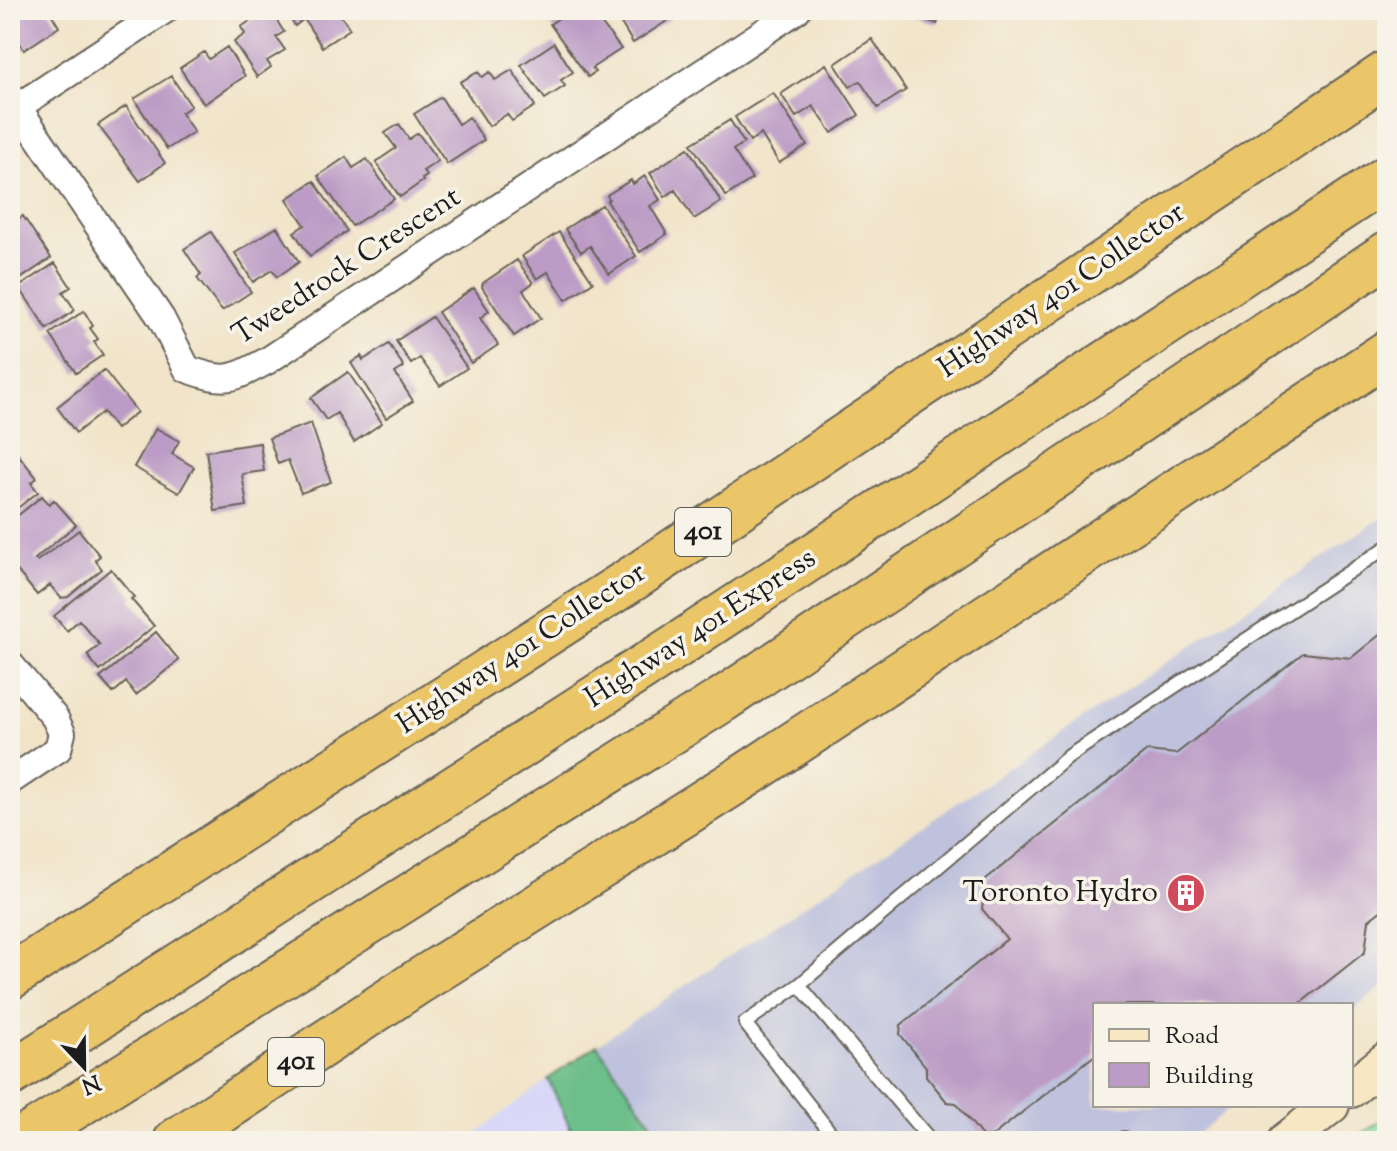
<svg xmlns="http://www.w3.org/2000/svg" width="1397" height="1151" font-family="'Sorts Mill Goudy',serif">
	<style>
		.built { fill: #d8d7f8 }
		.industrial { fill: #bfc2dd }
		.green { fill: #87e0a5; stroke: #527e60; stroke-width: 2 }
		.forest { fill: #6dbe8a; stroke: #446d53; stroke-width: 2 }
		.building { fill: #bc9cc6 }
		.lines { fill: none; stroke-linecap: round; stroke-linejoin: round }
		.service-casing { stroke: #676259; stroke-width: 16 }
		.minor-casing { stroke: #676259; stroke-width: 30 }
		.secondary-casing { stroke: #676259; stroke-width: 40 }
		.motorway-casing { stroke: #676259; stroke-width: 48 }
		.service { stroke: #fff; stroke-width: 12 }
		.minor { stroke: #fff; stroke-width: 26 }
		.secondary { stroke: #f7e8c3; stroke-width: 36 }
		.motorway { stroke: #ebc669; stroke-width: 44 }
		.labels { text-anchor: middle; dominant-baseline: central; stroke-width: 7; stroke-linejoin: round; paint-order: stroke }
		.shield { fill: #f7f3e8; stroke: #5e5c59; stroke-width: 2 }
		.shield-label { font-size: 28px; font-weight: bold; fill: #1c1c1c }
		.street-label { font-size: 30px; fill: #1c1c1c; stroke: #f7f3e8 }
		.poi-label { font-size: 30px; fill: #1c1c1c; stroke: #f7f3e8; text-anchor: end }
	</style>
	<rect width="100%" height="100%" fill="#f7f3e8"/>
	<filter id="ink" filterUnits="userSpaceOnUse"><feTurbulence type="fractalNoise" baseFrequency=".0125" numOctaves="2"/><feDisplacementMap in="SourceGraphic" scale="16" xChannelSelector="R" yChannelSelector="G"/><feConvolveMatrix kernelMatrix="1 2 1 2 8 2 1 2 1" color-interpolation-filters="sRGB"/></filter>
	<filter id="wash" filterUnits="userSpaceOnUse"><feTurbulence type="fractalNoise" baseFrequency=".006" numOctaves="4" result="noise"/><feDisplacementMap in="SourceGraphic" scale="32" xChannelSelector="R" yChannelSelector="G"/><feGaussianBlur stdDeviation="1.8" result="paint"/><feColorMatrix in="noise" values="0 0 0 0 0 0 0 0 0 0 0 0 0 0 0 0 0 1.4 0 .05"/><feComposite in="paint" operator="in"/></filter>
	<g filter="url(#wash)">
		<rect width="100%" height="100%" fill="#f1e4c9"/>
		<path class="built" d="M548,1079L576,1141H466Z"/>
		<path class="industrial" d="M1387,514V983L1351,1012V1005H1095V1105H1234L1189,1141H664L597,1045Z"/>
		<path class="green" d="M1387,1117V1141H1351Z"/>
		<path class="forest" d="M597,1045L664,1141H576L548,1079Z"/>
		<g id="blocks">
			<path class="building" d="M10,10H49L59,27L24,50L10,28Z
				M267,10H270L284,32L276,37L285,50L267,61L271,67L257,77L234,42L245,34L241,27Z
				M284,10H337L350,29L322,47L304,19L295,26Z
				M571,10H580L586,19L594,14L621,49L592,68L595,72L588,77L550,24Z
				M613,10H664L670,19L633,43Z
				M911,10H942L937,24L909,14Z
				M872,39L906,90L878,108L860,81L850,87L835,64Z
				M554,43L573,72L561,80L565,86L545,99L521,65Z
				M227,47L245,76L204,104L180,68L204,52L209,59Z
				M826,64L859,115L832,133L813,106L796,117L781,94Z
				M512,70L535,106L512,121L507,114L489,126L460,82L478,72L482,77L490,72L495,80Z
				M171,76L191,106L181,113L194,132L167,149L134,99Z
				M773,93L807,145L779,163L761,134L750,141L735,117Z
				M441,97L458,124L469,117L484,140L447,164L414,114Z
				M126,106L165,163L140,181L98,125Z
				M730,120L744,143L733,150L752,179L726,196L691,144Z
				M399,124L409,139L418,133L438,161L423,171L427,176L422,179L423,181L400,197L376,162L396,148L385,133Z
				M688,148L721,202L694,219L675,190L665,197L650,173Z
				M346,157L353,168L367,159L394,199L352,226L318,176Z
				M645,176L660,200L650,206L667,234L640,252L607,201L609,199L607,195L631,180L633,184Z
				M314,181L347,231L310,256L294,232L305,225L287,199Z
				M602,205L636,256L609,274L590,246L581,252L565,229Z
				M23,216L51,258L10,286V225Z
				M277,227L299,262L277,277L272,270L253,282L235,253Z
				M211,232L251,292L222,311L197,278L201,275L184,249Z
				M559,232L593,282L566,300L548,272L537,279L522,256Z
				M517,260L533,283L523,290L541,318L514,336L482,287L483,283Z
				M55,263L71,287L63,292L75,310L47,329L19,287Z
				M474,288L489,311L480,318L498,345L471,363L438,312Z
				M84,311L93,326L90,328L98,339L94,342L103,355L76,373L50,334Z
				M432,317L467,368L440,386L420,358L411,364L396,341Z
				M389,344L404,367L395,373L413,401L386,418L351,363L361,356L363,360Z
				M104,370L137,412L116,429L103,412L76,433L57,407Z
				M348,372L382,423L354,442L337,413L326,420L311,398Z
				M311,423L331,482L301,493L288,460L278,464L269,438Z
				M156,428L179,441L172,454L194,467L179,493L134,467Z
				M260,443L264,471L242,474L247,506L215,511L206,451Z
				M16,452L37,478L31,483L38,492L10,514V456Z
				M42,496L49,504L54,500L76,525L35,559L37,561L79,530L100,556L95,560L102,569L68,597L61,598L50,585L37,595L10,562V549L16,544L10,536V522Z
				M111,569L134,597L131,599L154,626L100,671L87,655L100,645L90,633L79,620L67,631L54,616Z
				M1387,629V906L1369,920L1365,952L1298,1005H1095V1055L991,1137L982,1136L956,1103L947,1102L926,1076V1067L900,1034L901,1025L1007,939L982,909L986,879L1147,751L1176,754L1303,653L1351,658Z
				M156,632L179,660L136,695L126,682L113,693L100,678Z"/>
		</g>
	</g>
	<g filter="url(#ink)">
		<use href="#blocks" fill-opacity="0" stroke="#676259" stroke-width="2"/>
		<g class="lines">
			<g class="service-casing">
				<path id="service" d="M799,985L745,1023L837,1141
					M931,1141L799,985L1069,756L1387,547
					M1120,1141L1124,1138"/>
			</g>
			<g class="minor-casing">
				<path id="minor" d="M10,96L161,318L187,369C226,383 231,380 267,361L797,10
					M10,112L165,10
					M10,664L55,718L62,733L58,749L10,781"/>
			</g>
			<g class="secondary-casing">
				<path id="secondary" d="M1351,1089L1387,1060
					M1286,1141L1331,1105"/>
			</g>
			<g class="motorway-casing">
				<path id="motorway" d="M10,977L638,575L1387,73
					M10,1074L681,643L1387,178
					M20,1141L722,700L1387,254
					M176,1141L416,983L748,774L1387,353"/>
			</g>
			<use href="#service" class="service"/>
			<use href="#minor" class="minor"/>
			<use href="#secondary" class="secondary"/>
			<use href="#motorway" class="motorway"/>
		</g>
	</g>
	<defs>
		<g id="building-disc" transform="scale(2)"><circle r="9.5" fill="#d1495b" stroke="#f7f3e8"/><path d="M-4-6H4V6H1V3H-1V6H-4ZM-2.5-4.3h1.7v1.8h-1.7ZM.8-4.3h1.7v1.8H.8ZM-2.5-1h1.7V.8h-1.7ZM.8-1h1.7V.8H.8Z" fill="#fff"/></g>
	</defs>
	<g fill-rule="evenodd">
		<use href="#building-disc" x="1186" y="893"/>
	</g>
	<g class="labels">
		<g class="shield">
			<rect x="675" y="508" width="56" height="48" rx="6"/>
			<rect x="268" y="1038" width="56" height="48" rx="6"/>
		</g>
		<g class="shield-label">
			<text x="703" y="532">401</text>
			<text x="296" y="1062">401</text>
		</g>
		<g class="street-label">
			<text transform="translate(347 267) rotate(-33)">Tweedrock Crescent</text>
			<text transform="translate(1062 291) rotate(-34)">Highway 401 Collector</text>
			<text transform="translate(701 629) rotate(-33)">Highway 401 Express</text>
			<text transform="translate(522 649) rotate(-33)">Highway 401 Collector</text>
		</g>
		<g class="poi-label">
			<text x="1158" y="893">Toronto Hydro</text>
		</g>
	</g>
	<rect width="1397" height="1151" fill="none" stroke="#f7f3e8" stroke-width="40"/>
	<rect x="1093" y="1003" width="260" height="104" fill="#f7f3e8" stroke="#9f9d96" stroke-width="2"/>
	<rect x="1109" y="1029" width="40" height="12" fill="#f7e8c3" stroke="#9f9d96" stroke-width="2"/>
	<text x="1165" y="1043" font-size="24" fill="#1c1c1c">Road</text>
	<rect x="1109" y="1063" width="40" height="24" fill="#bc9cc6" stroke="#9f9d96" stroke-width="2"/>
	<text x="1165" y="1083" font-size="24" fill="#1c1c1c">Building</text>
	<g transform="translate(84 1067) rotate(158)" stroke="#f7f3e8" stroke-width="6" paint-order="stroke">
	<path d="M0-6L14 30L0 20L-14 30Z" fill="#1c1c1c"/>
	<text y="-12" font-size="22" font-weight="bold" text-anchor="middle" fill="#1c1c1c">N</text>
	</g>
</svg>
